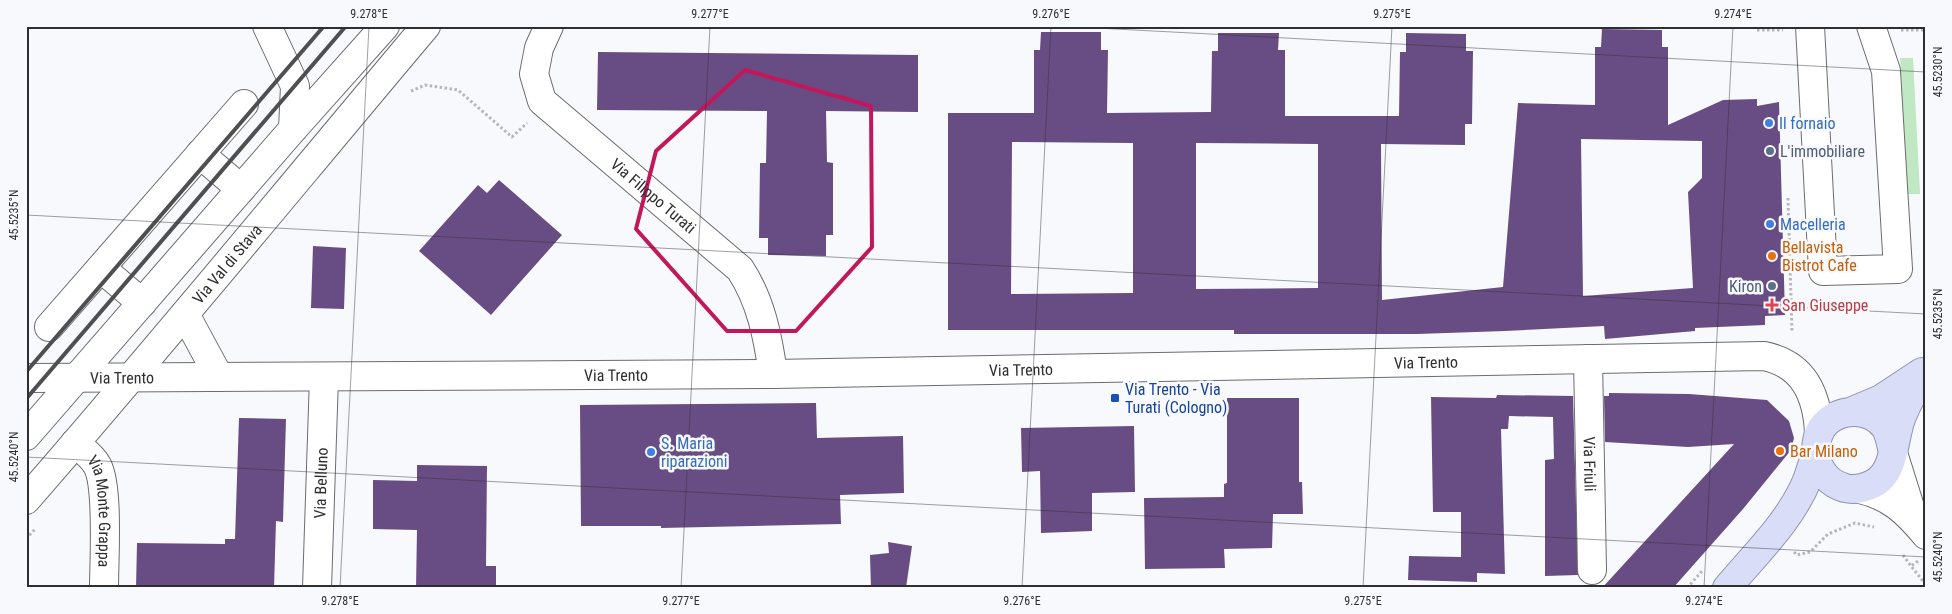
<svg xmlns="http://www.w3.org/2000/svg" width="1952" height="614" font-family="'Roboto Condensed',sans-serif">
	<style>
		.green { fill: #c0e8c2 }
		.building { fill: #684d84; fill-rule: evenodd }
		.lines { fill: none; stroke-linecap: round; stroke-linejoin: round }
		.minor-casing { stroke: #6c6c6f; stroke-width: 30 }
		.major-casing { stroke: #8d92b0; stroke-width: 30 }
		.path { stroke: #b7b7ba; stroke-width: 3; stroke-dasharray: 2.5 2.5; stroke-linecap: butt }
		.minor { stroke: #fff; stroke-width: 28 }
		.major { stroke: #d9ddf8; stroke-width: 28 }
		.rail { stroke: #4f4f51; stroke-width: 4 }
		.marked { fill: none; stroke: #c2185b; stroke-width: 4; stroke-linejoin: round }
		.ticks { fill: none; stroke: #2f2f31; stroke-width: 1; stroke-opacity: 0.45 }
		.shop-dot { fill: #3f7fe0; stroke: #f8f9fc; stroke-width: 2 }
		.service-dot { fill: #5c6f8a; stroke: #f8f9fc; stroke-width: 2 }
		.food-dot { fill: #e8710a; stroke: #f8f9fc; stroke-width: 2 }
		.health-dot { fill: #e0444e; stroke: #f8f9fc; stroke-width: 2 }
		.transit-dot { fill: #1a4fb4; stroke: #f8f9fc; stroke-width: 2 }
		.labels { text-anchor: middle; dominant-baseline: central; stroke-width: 5; stroke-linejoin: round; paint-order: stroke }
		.shop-label { font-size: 16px; fill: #366cbe; stroke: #f8f9fc; text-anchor: start }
		.service-label { font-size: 16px; fill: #4e5e75; stroke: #f8f9fc; text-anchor: start }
		.street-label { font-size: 16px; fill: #2f2f31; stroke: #f8f9fc }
		.food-label { font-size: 16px; fill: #c56008; stroke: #f8f9fc; text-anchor: start }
		.health-label { font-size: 16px; fill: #be3a42; stroke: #f8f9fc; text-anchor: start }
		.transit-label { font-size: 16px; fill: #164399; stroke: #f8f9fc; text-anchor: start }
		.neatline { fill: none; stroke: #2f2f31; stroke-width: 2 }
		.ticks-label { font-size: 12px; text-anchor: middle; fill: #2f2f31 }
	</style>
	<rect width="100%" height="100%" fill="#f8f9fc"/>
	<path class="green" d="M1900,58H1913L1920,194H1908Z"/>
	<path class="building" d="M1602,29L1662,30V47H1668V125L1723,100L1757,99V106L1779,102L1785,315L1765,316V325L1695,328V331L1605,339L1604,326L1505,331L1417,334H1234V330H948V113H1034V50H1040L1041,32H1101V50H1108L1107,113L1211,112L1212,51H1218V33H1279L1278,50H1285V116H1399L1400,52H1406V33L1466,34V51H1473L1472,124H1465V145L1381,144L1382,300L1503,287L1518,103L1595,105V47H1601ZM1581,139L1702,141V178L1688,192L1693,288L1583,296ZM1012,142L1133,143V293L1011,294ZM1196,143L1318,144V288L1196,289Z
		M598,52L918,55V112L826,111L827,162L833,163V235H826V256L768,255V238H759L760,163H766L767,111L597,110Z
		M499,180L562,235L491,315L419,251L478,185L487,193Z
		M313,246L346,248L344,309L311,308Z
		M1609,393L1689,394L1767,400L1789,421L1794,438L1791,450L1743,509L1673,588H1602L1734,444L1688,447L1605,442L1604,396H1609Z
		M1497,395L1573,396L1578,575L1545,576V460L1554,459L1553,417L1509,416L1508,429H1501L1505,574L1477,573V582L1408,580L1409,556L1461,557V512H1433L1431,397L1496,398Z
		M1227,398H1299V482H1302L1303,514H1273L1272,548L1224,549L1225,568L1145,569L1144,498L1224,497V484L1227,483Z
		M816,403L817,438L903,436L904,493L840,495L841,524L661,528V526H581L580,405Z
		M239,418L286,419L283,522L276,521L274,588H136L137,543L225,544V539H235Z
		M1134,426L1135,492L1092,493V531L1041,533L1040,471L1022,472L1021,428Z
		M417,465L487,466L486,566H496V588H416L417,530L373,529V480L417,481Z
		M888,542L912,546L906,588H871L870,555L889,553Z"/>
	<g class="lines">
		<g class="minor-casing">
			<g id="minor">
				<path d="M267,26L295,86L293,129"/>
				<path id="s1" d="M549,26L539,48L534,74L542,101L740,269C761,301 768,337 773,374"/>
				<path d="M1810,26L1823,271L1898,269L1886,71L1871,26"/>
				<path d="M200,154L241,189"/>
				<path d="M101,268L142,303"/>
				<path d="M185,314L219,377"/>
				<path d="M49,327L244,104"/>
				<path id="s2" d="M1588,359L1592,570"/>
				<path id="s3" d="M26,378L773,374L1764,356C1803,364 1817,394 1819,432"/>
				<path d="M26,436L293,129L385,26"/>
				<path id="s4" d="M75,443C83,450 92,456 97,465C109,486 104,560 104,588"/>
				<path d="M1893,453L1914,520"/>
				<path d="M1860,489C1890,496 1906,511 1926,535"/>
				<path id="s5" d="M26,500C162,344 293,184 426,26"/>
				<path id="s6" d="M317,588L324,377"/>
			</g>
		</g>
		<g class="major-casing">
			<path id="major" d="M1850,412L1881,399L1922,372
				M1815,456C1820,472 1828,483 1845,488C1853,490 1860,489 1868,486C1897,476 1892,440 1902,416C1908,401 1917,386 1926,372
				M1727,588C1756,553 1791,521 1808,478C1810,471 1813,463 1815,456C1817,443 1816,432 1827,422C1844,407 1871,409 1885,427C1890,435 1891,444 1893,453"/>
		</g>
		<path class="path" d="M1757,30H1783
			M1901,30H1926
			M411,91L425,85L458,90L512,137L527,123
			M1788,198L1792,332
			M26,539L36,528
			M1794,552L1797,555L1810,552L1828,534L1855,523L1874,527
			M1903,555L1911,566
			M1918,561L1911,566L1926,585
			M1687,588L1703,570"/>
		<use href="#minor" class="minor"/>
		<use href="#major" class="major"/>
		<path class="rail" d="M26,372L324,26
			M26,399L346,26"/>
	</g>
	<path class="marked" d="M745,70L871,106L872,247L796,331H727L636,229L656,151Z"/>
	<path class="ticks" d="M1059,26L1926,72M26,66L28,26M26,215L1926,314M26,457L1926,557M340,588L369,26M681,588L710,26M1022,588L1051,26M1363,588L1392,26M1704,588L1733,26"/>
	<g class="shop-dot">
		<circle cx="1769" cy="123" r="5"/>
		<circle cx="1770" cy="224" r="5"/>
		<circle cx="651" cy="452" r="5"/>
	</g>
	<g class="service-dot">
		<circle cx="1770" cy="151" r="5"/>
		<circle cx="1772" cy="286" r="5"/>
	</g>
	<g class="food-dot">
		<circle cx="1772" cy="256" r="5"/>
		<circle cx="1780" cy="451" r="5"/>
	</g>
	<path class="health-dot" d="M1769.5 297.5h5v5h5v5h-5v5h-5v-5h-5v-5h5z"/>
	<rect class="transit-dot" x="1110" y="393" width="10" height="10" rx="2.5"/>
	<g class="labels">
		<g class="shop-label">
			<text x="1779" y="123">Il fornaio</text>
			<text x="1780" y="224">Macelleria</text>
			<text x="661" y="443">S. Maria<tspan x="661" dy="18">riparazioni</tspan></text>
		</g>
		<g class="service-label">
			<text x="1780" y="151">L'immobiliare</text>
			<text x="1762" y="286" text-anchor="end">Kiron</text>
		</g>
		<g class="street-label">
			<text stroke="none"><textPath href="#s1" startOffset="225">Via Filippo Turati</textPath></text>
			<text stroke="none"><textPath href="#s5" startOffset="310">Via Val di Stava</textPath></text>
			<text stroke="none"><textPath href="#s3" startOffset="1400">Via Trento</textPath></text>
			<text stroke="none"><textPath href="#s3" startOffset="995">Via Trento</textPath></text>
			<text stroke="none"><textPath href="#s3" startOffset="590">Via Trento</textPath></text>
			<text stroke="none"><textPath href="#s3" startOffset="96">Via Trento</textPath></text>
			<text stroke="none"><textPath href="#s2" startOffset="105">Via Friuli</textPath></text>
			<text stroke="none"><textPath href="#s6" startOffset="105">Via Belluno</textPath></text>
			<text stroke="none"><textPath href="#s4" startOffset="78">Via Monte Grappa</textPath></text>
		</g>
		<g class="food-label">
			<text x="1782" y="247">Bellavista<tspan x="1782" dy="18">Bistrot Cafe</tspan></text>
			<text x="1790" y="451">Bar Milano</text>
		</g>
		<g class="health-label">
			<text x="1782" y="305">San Giuseppe</text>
		</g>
		<g class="transit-label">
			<text x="1125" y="389">Via Trento - Via<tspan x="1125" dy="18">Turati (Cologno)</tspan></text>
		</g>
	</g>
	<rect width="1952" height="614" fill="none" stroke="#f8f9fc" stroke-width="55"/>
	<rect x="28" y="28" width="1896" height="558" class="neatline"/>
	<g class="ticks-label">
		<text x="369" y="18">9.278°E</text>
		<text x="710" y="18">9.277°E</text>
		<text x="1051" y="18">9.276°E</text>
		<text x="1392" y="18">9.275°E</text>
		<text x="1733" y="18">9.274°E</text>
		<text transform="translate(1938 72) rotate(-90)" y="4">45.5230°N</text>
		<text transform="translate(14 215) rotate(-90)" y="4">45.5235°N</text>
		<text transform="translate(1938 314) rotate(-90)" y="4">45.5235°N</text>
		<text transform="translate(14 457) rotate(-90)" y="4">45.5240°N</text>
		<text transform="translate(1938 557) rotate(-90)" y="4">45.5240°N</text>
		<text x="340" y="605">9.278°E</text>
		<text x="681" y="605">9.277°E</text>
		<text x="1022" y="605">9.276°E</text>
		<text x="1363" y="605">9.275°E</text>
		<text x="1704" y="605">9.274°E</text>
	</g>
</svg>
